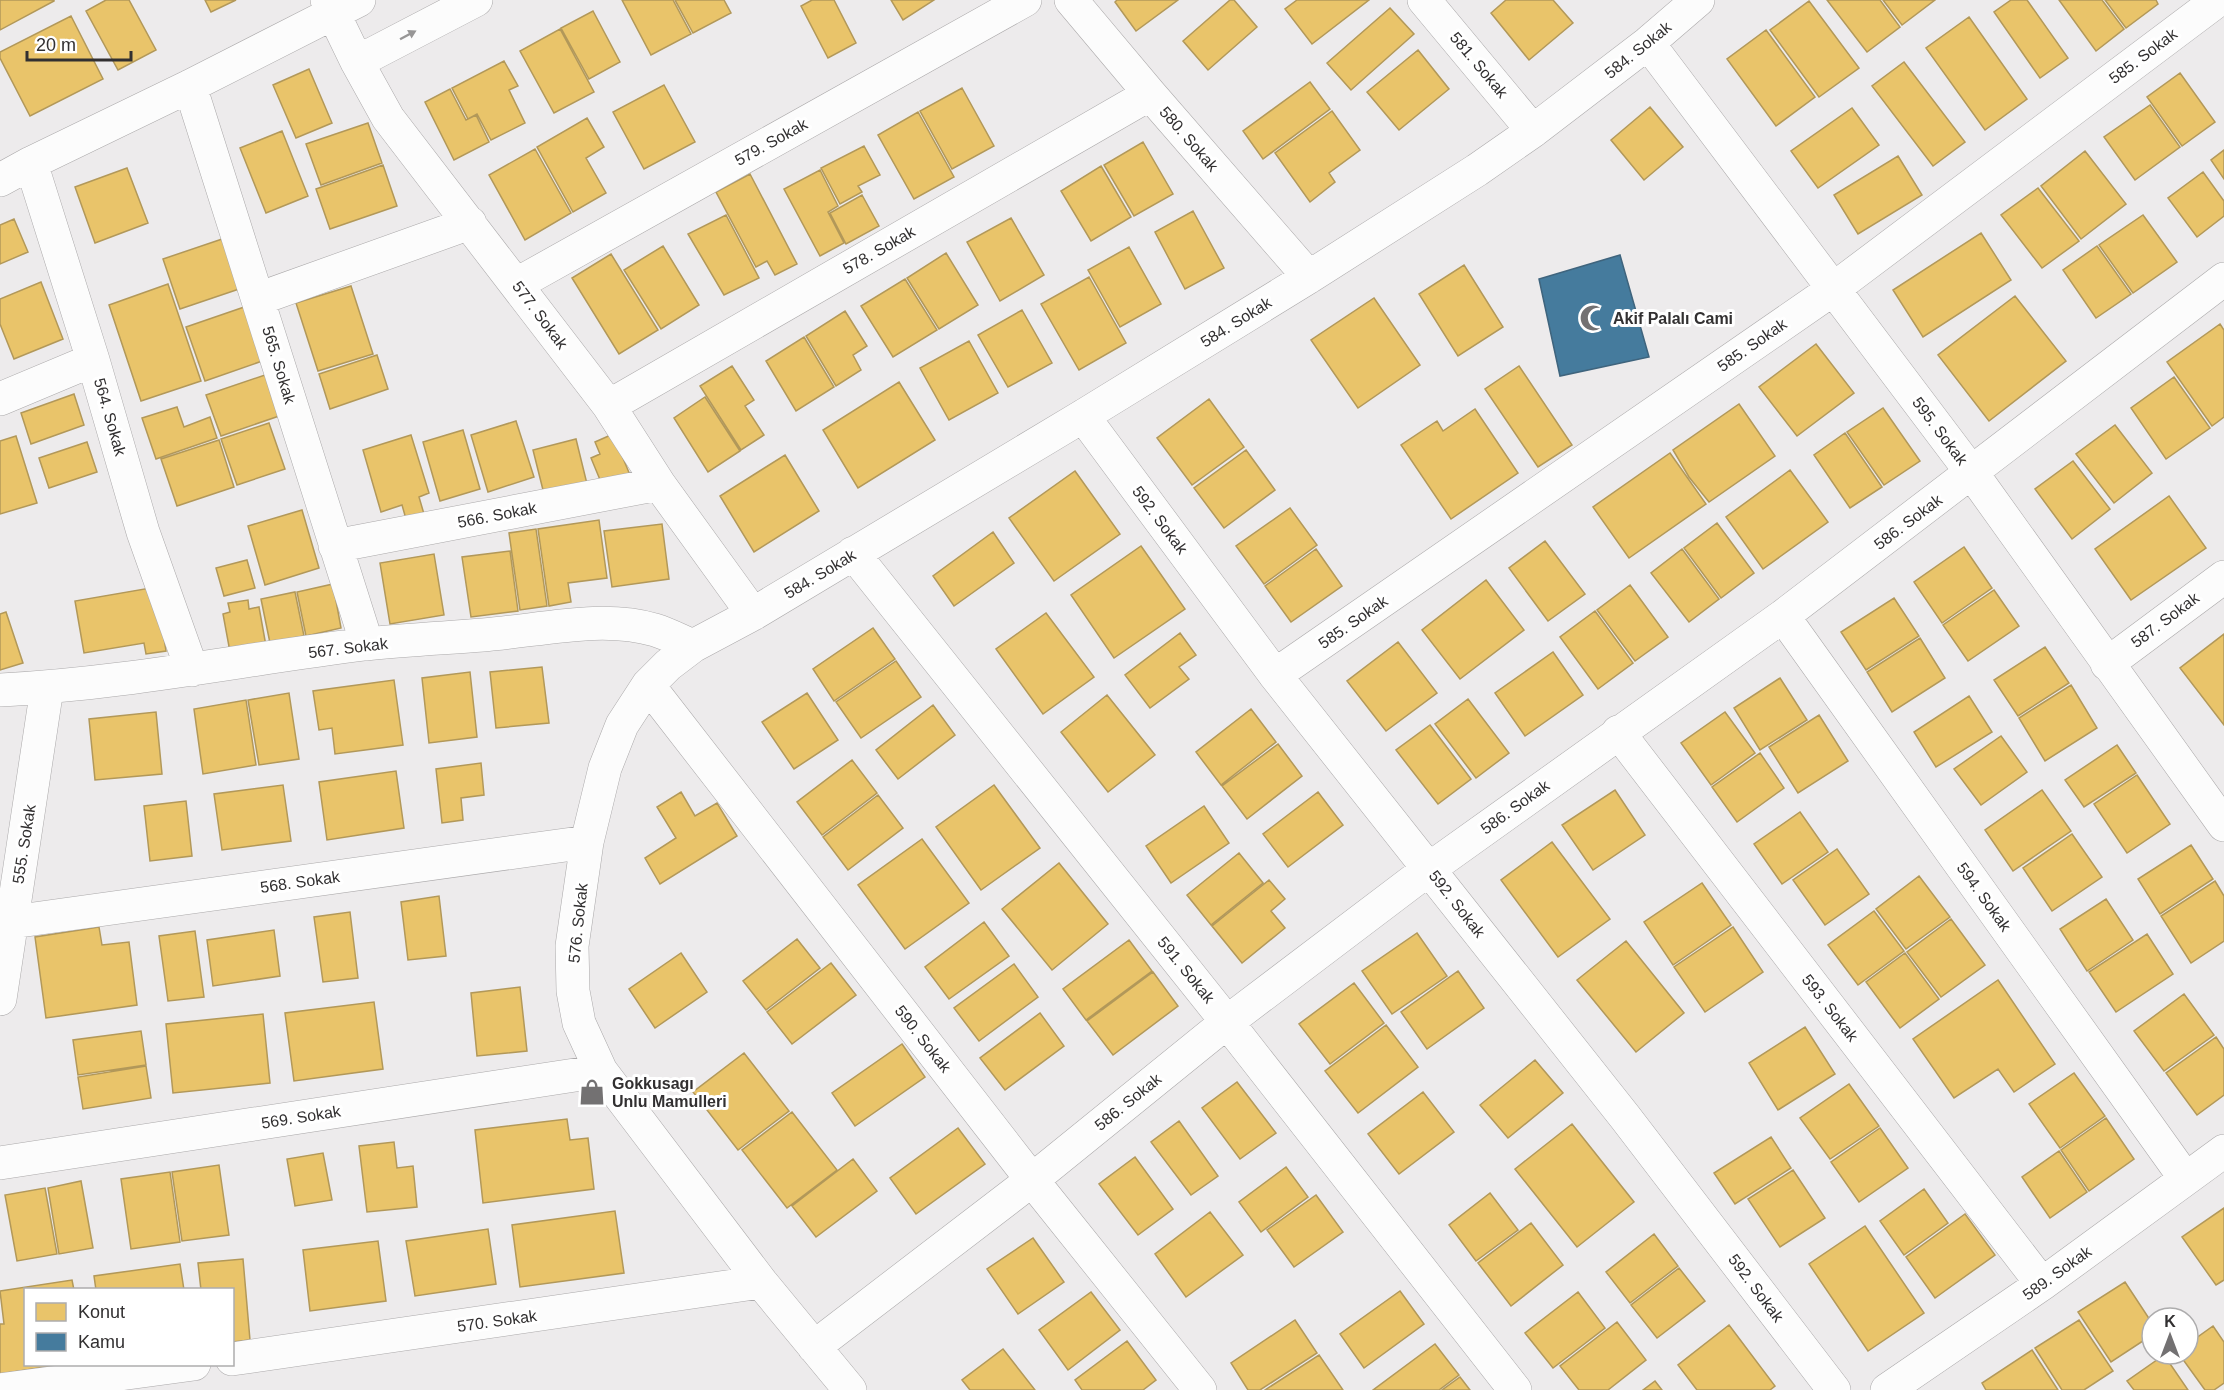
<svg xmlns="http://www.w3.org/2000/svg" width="2224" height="1390" font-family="Helvetica,sans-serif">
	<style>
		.homes { fill: #e9c46a; stroke: #b29859; stroke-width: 1.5 }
		.public { fill: #457b9d; stroke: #3f647d; stroke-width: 1.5 }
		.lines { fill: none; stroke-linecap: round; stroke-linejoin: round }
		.minor-casing { stroke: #aba9aa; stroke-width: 34 }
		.minor { stroke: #fcfcfc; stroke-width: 33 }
		.oneway { fill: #979696 }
		.labels { text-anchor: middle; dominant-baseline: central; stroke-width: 6; stroke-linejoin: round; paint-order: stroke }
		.street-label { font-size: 16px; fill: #323031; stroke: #fff }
		.poi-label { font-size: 16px; font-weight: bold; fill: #323031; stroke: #fff; text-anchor: start }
	</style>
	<rect width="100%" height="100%" fill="#edebec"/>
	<path class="homes" d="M0,0H54V1L0,30Z
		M106,0H129L156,50L118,70L86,11Z
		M205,0H236L211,12Z
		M622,0H673L691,34L651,55Z
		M675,0H724L731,13L693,33Z
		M812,0H834L856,43L828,58L801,6Z
		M891,0H934L903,20Z
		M1117,0H1178L1136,31L1115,2Z
		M1230,0H1234L1257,27L1208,70L1183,41Z
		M1297,0H1369L1312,44L1285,9Z
		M1506,0H1553L1573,23L1529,60L1491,13Z
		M1827,0H1880L1900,27L1867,52Z
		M1883,0H1935L1902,25Z
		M2011,0H2027L2068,58L2040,78L1994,12Z
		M2059,0H2102L2124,29L2096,51Z
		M2105,0H2156L2158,4L2126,28Z
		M1809,1L1859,68L1819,97L1770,30Z
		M1390,8L1414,34L1351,90L1327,63Z
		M593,11L620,62L589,79L561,28Z
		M71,16L103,79L30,116L0,58V52Z
		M1969,17L2027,99L1985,130L1926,48Z
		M560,29L594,92L554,113L520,51Z
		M1766,30L1815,97L1776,126L1727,59Z
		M1418,50L1449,89L1399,130L1367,92Z
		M504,61L518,86L509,90L525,123L491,140L477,114L468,119L452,88Z
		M1904,62L1965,142L1933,166L1872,86Z
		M309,69L332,123L296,138L273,85Z
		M2180,73L2215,122L2182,146L2147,97Z
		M1310,82L1330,109L1263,159L1243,131Z
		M664,85L695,142L644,169L613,112Z
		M962,88L994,146L952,169L920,111Z
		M450,89L466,120L476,115L489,142L454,160L425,102Z
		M2150,105L2180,147L2135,180L2104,137Z
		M1650,107L1683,147L1644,180L1611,140Z
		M1852,108L1879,145L1818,188L1791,151Z
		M1332,111L1360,150L1329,173L1335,182L1310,202L1275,153Z
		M918,112L954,177L914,199L878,135Z
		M587,118L604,147L586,158L606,193L573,212L537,147Z
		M368,123L382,163L321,185L306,144Z
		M282,131L308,196L266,213L240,148Z
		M1143,142L1173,194L1134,216L1104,165Z
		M864,146L880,175L858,186L862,192L840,204L821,168Z
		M535,149L571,213L525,240L489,175Z
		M2224,150V179L2211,160Z
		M2085,151L2126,204L2081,239L2041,186Z
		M1898,156L1922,195L1858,234L1834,195Z
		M383,165L397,206L330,229L316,189Z
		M1101,166L1131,217L1091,241L1061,191Z
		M127,168L148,223L95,243L75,187Z
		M820,170L838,206L828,212L844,243L820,256L784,189Z
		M2203,172L2224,201V216L2197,237L2168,198Z
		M750,174L797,264L775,275L767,261L756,267L716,192Z
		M2038,188L2079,241L2042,268L2001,215Z
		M862,195L879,226L846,244L830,213Z
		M1193,211L1224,268L1185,289L1155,232Z
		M726,215L759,278L724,295L688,234Z
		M2143,215L2177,262L2133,293L2099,245Z
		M1011,218L1044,275L1000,301L967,242Z
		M14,219L28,252L0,264V225Z
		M1981,233L2011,280L1923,337L1893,290Z
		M231,236L248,286L180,309L163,259Z
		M663,246L699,305L661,329L624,270Z
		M2097,246L2131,294L2096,318L2063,270Z
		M1129,247L1161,304L1120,327L1088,270Z
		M946,253L978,305L939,329L907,278Z
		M611,254L658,330L619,354L572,278Z
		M1464,265L1503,327L1458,356L1419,294Z
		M1089,277L1126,343L1079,370L1041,304Z
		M905,279L937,330L893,357L861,306Z
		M41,282L63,339L14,359L0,324V299Z
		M168,284L201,381L141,401L109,305Z
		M351,286L373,354L318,371L296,303Z
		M2015,296L2066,361L1989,421L1938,355Z
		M1374,298L1420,365L1358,408L1311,340Z
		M250,305L268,359L205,381L186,327Z
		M1022,310L1052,363L1008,387L978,335Z
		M845,311L867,346L853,355L861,370L836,386L806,336Z
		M2220,324L2224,330V417L2212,426L2167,362Z
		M804,337L834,387L796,411L766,361Z
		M969,341L998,393L949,420L920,368Z
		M1816,344L1854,393L1797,436L1759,387Z
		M377,355L388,389L330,409L319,374Z
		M732,366L754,400L745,406L764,435L741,450L700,386Z
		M1519,366L1572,445L1538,467L1485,389Z
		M271,373L285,414L221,436L206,395Z
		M2174,377L2210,428L2166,459L2131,408Z
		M899,382L935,440L858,488L823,430Z
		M74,394L84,425L31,444L21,413Z
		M705,397L740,451L708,472L674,418Z
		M1209,399L1244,447L1192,485L1157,438Z
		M1739,404L1775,456L1709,502L1689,477L1673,450Z
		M177,407L184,427L210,417L217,438L156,459L142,418Z
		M1883,408L1920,461L1884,485L1847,432Z
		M1475,409L1518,473L1451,519L1401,445L1437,421L1443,431Z
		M516,421L534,477L488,492L471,435Z
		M269,423L285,469L237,485L221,439Z
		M2115,425L2152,473L2114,503L2076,454Z
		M463,430L480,489L440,501L423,442Z
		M1845,433L1882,487L1850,508L1814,455Z
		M613,434L630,475L603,487L591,458L600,454L595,442Z
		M411,435L429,493L419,497L424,514L406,519L402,505L381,512L363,450Z
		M16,436L37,503L0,514V441Z
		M576,439L588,488L545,498L533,450Z
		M219,440L234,487L177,506L161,459Z
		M87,442L97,472L49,488L39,458Z
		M1246,450L1275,490L1224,528L1194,488Z
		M1670,453L1706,504L1629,558L1593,507Z
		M785,455L819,511L754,552L720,496Z
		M2073,461L2110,509L2072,539L2035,489Z
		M1790,470L1828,522L1763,569L1726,517Z
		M1075,471L1120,534L1054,581L1009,518Z
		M2169,496L2206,548L2131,600L2095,549Z
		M1290,508L1317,545L1264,584L1236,546Z
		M302,510L319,568L265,585L248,526Z
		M599,520L607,578L568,583L571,602L549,606L538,529Z
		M1717,523L1754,573L1721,598L1684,548Z
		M662,524L669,579L612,587L604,531Z
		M536,529L547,606L520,610L509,533Z
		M993,532L1014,563L954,606L933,576Z
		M1545,541L1585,594L1548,621L1509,568Z
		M1141,546L1185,609L1114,658L1071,595Z
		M1964,547L1992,588L1942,623L1914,582Z
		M1316,549L1342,586L1291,622L1265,586Z
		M1682,549L1719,599L1689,622L1651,573Z
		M510,551L518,611L471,617L462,557Z
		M434,554L444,615L390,624L380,563Z
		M247,560L255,588L224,596L216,568Z
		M1486,580L1524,630L1460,679L1422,630Z
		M333,584L341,628L306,636L297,592Z
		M1630,585L1668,637L1635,661L1597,610Z
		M156,587L166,651L146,654L144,643L84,653L75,601Z
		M1994,590L2019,626L1968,661L1943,625Z
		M295,592L304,636L270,643L261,599Z
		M1894,598L1919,636L1866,670L1841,632Z
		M248,600L249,609L259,607L266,646L230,652L223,614L230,612L228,603Z
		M1595,611L1633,663L1598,689L1560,637Z
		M6,612L23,663L0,670V614Z
		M1046,613L1094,677L1043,714L996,649Z
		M873,628L895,659L834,701L813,669Z
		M1180,633L1196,655L1179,667L1189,679L1150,708L1125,675Z
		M2224,634V725L2180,668Z
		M1920,638L1945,678L1892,712L1867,672Z
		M1398,642L1437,693L1386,731L1347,681Z
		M2045,647L2069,683L2018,716L1994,680Z
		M1553,652L1583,695L1525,736L1495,693Z
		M896,661L921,697L861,738L836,702Z
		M542,667L549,723L496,728L490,672Z
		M470,672L477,737L429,743L422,678Z
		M1780,678L1807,720L1760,750L1734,708Z
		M394,680L403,745L335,754L332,728L319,730L313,691Z
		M2071,685L2097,728L2045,761L2019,718Z
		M289,693L299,759L259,765L248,700Z
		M807,693L838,740L794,769L762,722Z
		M1107,695L1155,755L1108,792L1061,732Z
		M1969,696L1992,732L1936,767L1914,732Z
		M1468,699L1509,753L1476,778L1435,724Z
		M246,700L256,765L203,774L194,709Z
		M933,705L955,735L898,779L876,750Z
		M1251,709L1276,742L1221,785L1196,752Z
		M156,712L162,774L95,780L89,719Z
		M1725,712L1755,753L1711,785L1681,743Z
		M1819,715L1848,761L1798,793L1769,747Z
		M1430,725L1471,779L1438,804L1396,750Z
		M2001,736L2027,772L1981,805L1954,769Z
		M1278,744L1302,776L1247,819L1222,786Z
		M2117,745L2136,773L2084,807L2065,780Z
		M1760,753L1784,788L1737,822L1712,787Z
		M852,760L877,793L822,835L797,802Z
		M481,763L484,795L461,798L463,820L442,823L436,769Z
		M396,771L404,828L327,840L319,782Z
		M2137,775L2170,824L2127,853L2094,804Z
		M283,785L291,841L222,850L214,794Z
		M994,785L1040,848L981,890L936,827Z
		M1615,790L1645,835L1593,870L1562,825Z
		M2042,790L2071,831L2013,871L1985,830Z
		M681,792L695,816L717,803L737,836L660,884L645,858L676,838L657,807Z
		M1318,792L1343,825L1288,867L1263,834Z
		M878,795L903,828L848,870L823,837Z
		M186,801L192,856L150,861L144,806Z
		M1204,806L1229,843L1171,883L1146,846Z
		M1800,812L1828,852L1782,884L1754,844Z
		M2072,834L2102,877L2052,911L2023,868Z
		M922,839L969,903L905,949L858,885Z
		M1552,842L1610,919L1558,957L1501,880Z
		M2191,845L2213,879L2160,914L2138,879Z
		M1837,849L1869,894L1825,925L1793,880Z
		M1239,853L1263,883L1211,925L1187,895Z
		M1059,863L1108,924L1052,970L1002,909Z
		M1919,876L1950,917L1906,949L1876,909Z
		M1269,880L1285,899L1271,911L1285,928L1242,963L1212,926Z
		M2215,881L2224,896V941L2191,963L2161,916Z
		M1702,883L1731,925L1673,965L1644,922Z
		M439,896L446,956L408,960L401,902Z
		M2106,899L2133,940L2087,971L2060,929Z
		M1874,911L1904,951L1858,985L1828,945Z
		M350,912L358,978L323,982L314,917Z
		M1951,919L1985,965L1941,997L1907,952Z
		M984,922L1009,956L949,999L925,967Z
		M99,927L102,945L129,942L137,1005L46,1018L35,937Z
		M1733,927L1763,972L1705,1012L1674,967Z
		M274,930L280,976L213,986L207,940Z
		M195,931L204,997L168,1001L159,936Z
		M1417,933L1447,976L1392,1014L1362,971Z
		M2147,934L2173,974L2116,1012L2089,972Z
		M797,939L820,968L766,1010L743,981Z
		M1129,940L1152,971L1086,1020L1063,989Z
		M1626,941L1684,1013L1636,1052L1577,980Z
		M681,953L707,992L655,1028L629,989Z
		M1905,953L1939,999L1900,1028L1866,982Z
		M831,963L856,995L792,1044L767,1012Z
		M1014,964L1038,997L979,1041L954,1008Z
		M1458,971L1484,1008L1427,1049L1401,1012Z
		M1153,972L1178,1006L1113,1055L1087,1021Z
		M1998,980L2055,1064L2014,1092L1998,1069L1954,1098L1913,1039Z
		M1354,983L1384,1023L1330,1064L1299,1024Z
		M520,987L527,1051L477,1056L471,993Z
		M2184,994L2214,1035L2164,1071L2134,1031Z
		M374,1002L383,1069L294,1081L285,1013Z
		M1040,1013L1064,1046L1005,1090L980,1058Z
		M263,1014L270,1083L173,1093L166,1024Z
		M1386,1025L1418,1067L1358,1113L1325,1071Z
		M1805,1027L1835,1074L1778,1110L1749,1063Z
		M141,1031L146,1065L78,1075L73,1040Z
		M2216,1037L2224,1049V1095L2197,1115L2166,1073Z
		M902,1044L925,1077L855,1126L832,1093Z
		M744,1053L789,1111L738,1150L693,1092Z
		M1535,1060L1563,1093L1508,1138L1480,1105Z
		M146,1066L151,1098L83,1109L78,1077Z
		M2074,1073L2105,1116L2060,1148L2029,1104Z
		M1237,1082L1276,1133L1240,1159L1202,1108Z
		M1849,1084L1879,1126L1830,1159L1800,1118Z
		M1423,1092L1454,1132L1399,1174L1368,1134Z
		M792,1112L837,1170L787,1208L742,1150Z
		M2106,1118L2134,1159L2089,1191L2061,1150Z
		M567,1119L570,1140L588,1138L594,1189L483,1203L475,1130Z
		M1179,1121L1218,1176L1191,1195L1151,1142Z
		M1572,1124L1634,1202L1577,1247L1515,1169Z
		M958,1128L985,1164L916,1214L890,1178Z
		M1880,1128L1908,1168L1859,1202L1831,1162Z
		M1771,1137L1791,1168L1735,1204L1714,1173Z
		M394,1142L397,1168L413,1166L417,1207L367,1212L359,1146Z
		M2059,1151L2087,1192L2050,1218L2022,1177Z
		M323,1153L332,1200L295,1206L287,1159Z
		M1135,1157L1173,1209L1138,1235L1099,1184Z
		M853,1159L877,1191L816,1237L792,1206Z
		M219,1165L229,1235L182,1241L172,1172Z
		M1286,1167L1308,1197L1261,1232L1239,1202Z
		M1793,1170L1825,1218L1780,1247L1748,1199Z
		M170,1172L180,1242L131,1249L121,1179Z
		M81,1181L93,1248L59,1254L48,1188Z
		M45,1188L57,1254L17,1261L5,1195Z
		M1924,1189L1948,1223L1904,1255L1880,1221Z
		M1490,1193L1518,1230L1476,1261L1449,1225Z
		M1316,1195L1343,1232L1294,1267L1267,1230Z
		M2224,1208V1280L2216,1285L2182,1237Z
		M615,1211L624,1273L520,1287L512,1225Z
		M1210,1212L1243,1255L1186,1297L1155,1254Z
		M1965,1214L1995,1255L1935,1298L1906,1257Z
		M1531,1223L1563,1265L1511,1306L1478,1263Z
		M1865,1226L1924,1313L1868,1351L1809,1264Z
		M488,1229L496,1284L415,1296L406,1241Z
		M1654,1234L1678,1266L1630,1303L1606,1272Z
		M1033,1238L1064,1282L1018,1314L987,1269Z
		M378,1241L386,1301L310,1311L303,1250Z
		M243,1259L250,1340L232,1342V1290H201L198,1263Z
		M180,1264L184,1290H96L94,1276Z
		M1679,1268L1705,1301L1657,1338L1631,1305Z
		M72,1280L74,1290H26V1364H65L0,1374V1324H4L0,1291Z
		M2125,1282L2152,1323V1335L2111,1362L2078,1312Z
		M1400,1291L1424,1324L1364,1368L1340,1334Z
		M1091,1292L1120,1330L1068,1370L1039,1330Z
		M1578,1292L1605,1328L1553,1368L1525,1333Z
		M1295,1320L1317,1353L1260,1390H1248L1231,1363Z
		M2079,1320L2113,1371L2084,1390H2062L2035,1348Z
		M1617,1322L1646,1360L1608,1390H1579L1560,1366Z
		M1729,1325L1775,1386L1770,1390H1697L1678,1365Z
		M2213,1326L2224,1342V1383L2214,1390H2205L2179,1354H2188V1344Z
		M1127,1341L1156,1380L1143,1390H1082L1075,1380Z
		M1435,1344L1459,1375L1439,1390H1373Z
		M1003,1349L1035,1390H970L962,1380Z
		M2032,1350L2058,1390H1986L1982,1383Z
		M1319,1355L1343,1390H1265Z
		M2164,1355L2188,1390H2134L2127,1381Z
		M1460,1377L1470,1390H1442Z
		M1655,1381L1662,1390H1643Z"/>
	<path class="public" d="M1620,255L1649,357L1560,376L1539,279Z"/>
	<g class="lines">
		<g class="minor-casing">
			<path id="minor" d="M327,0L357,62L388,118L609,406L659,484L753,614
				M1071,0L1150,94L1309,277
				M1424,0L1533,131
				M1648,43L1972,473L2224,825
				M357,62L476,0
				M190,86L367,644
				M31,163L93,360L143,532L192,670
				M0,180L31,163L190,86L359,0
				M517,284L1025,0
				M258,299L470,223
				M0,399L93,360
				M609,406L1150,94
				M1083,416L1275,675L1625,1117L1834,1390
				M335,546L659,484
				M853,553L1227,1022L1515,1390
				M1783,616L2185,1178
				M2107,664L2224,577
				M1275,675L1832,290L2218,0
				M648,685L1032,1180L1200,1390
				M0,690C123,684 244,659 365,644C405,640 444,638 483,635C538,631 601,614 655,630C668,634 681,641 693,646
				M1618,732L2042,1284
				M12,922L587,842
				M0,999L47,688
				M0,1163L601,1071
				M814,1347L1032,1180L1227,1022L1429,869L1783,616L2224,279
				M232,1359L761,1282
				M0,1390L194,1364
				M850,1390L761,1282L601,1071L579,1023L573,991L572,946L587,842L605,768L622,725L648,685L668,665L693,646L753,614L1083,416L1309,277L1477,170L1533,131L1648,43L1698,0
				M1887,1390L2042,1284L2224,1151"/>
		</g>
		<use href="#minor" class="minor"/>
	</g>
	<defs><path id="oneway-solid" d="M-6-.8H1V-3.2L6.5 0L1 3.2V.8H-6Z" transform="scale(1.5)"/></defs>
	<use class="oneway" href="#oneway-solid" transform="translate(408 35) rotate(-28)"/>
	<defs>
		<g id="mosque-bare" transform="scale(2.07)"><path d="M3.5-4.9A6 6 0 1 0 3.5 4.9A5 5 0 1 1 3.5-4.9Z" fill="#737172" stroke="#fff" stroke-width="2.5" paint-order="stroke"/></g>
		<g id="shop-bare" transform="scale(2.07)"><path d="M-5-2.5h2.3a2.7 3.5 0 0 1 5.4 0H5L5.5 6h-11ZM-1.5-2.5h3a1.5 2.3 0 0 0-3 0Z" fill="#737172" stroke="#fff" stroke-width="2.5" paint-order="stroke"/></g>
	</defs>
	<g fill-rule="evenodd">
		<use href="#mosque-bare" x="1593" y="318"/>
		<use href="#shop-bare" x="592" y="1092"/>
	</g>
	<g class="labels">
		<g class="street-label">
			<text transform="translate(1638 50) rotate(-39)">584. Sokak</text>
			<text transform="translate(2143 56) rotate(-37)">585. Sokak</text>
			<text transform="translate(1479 65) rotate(50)">581. Sokak</text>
			<text transform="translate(1189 139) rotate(49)">580. Sokak</text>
			<text transform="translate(771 142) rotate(-29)">579. Sokak</text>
			<text transform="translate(879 250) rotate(-30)">578. Sokak</text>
			<text transform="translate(540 315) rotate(53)">577. Sokak</text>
			<text transform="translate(1236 322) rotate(-32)">584. Sokak</text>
			<text transform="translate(1752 345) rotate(-35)">585. Sokak</text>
			<text transform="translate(279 365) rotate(73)">565. Sokak</text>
			<text transform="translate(110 417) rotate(74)">564. Sokak</text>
			<text transform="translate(1940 431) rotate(53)">595. Sokak</text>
			<text transform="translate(497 515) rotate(-11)">566. Sokak</text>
			<text transform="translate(1160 520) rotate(53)">592. Sokak</text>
			<text transform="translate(1908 522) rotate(-37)">586. Sokak</text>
			<text transform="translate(820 574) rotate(-31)">584. Sokak</text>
			<text transform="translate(2165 620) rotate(-37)">587. Sokak</text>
			<text transform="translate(1353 622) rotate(-35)">585. Sokak</text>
			<text transform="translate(348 648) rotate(-7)">567. Sokak</text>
			<text transform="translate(1515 807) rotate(-36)">586. Sokak</text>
			<text transform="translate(24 844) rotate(-81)">555. Sokak</text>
			<text transform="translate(300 882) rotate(-8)">568. Sokak</text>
			<text transform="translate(1984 897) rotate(54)">594. Sokak</text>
			<text transform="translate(1457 904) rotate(52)">592. Sokak</text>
			<text transform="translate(578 923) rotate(-84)">576. Sokak</text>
			<text transform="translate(1186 970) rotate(51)">591. Sokak</text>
			<text transform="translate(1830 1008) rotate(52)">593. Sokak</text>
			<text transform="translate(923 1039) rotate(52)">590. Sokak</text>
			<text transform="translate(1128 1102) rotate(-39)">586. Sokak</text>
			<text transform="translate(301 1117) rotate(-9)">569. Sokak</text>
			<text transform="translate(2057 1273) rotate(-36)">589. Sokak</text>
			<text transform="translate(1756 1288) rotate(53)">592. Sokak</text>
			<text transform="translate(497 1321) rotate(-8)">570. Sokak</text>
		</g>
		<g class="poi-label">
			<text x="1613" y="318">Akif Palalı Cami</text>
			<text x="612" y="1083">Gokkusagı<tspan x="612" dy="18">Unlu Mamulleri</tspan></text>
		</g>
	</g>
	<rect x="24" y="1288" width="210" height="78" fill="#ffffff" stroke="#adacad" stroke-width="1.5"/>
	<rect x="36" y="1303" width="30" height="18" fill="#e9c46a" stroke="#adacad" stroke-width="1.5"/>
	<text x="78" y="1318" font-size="18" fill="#323031">Konut</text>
	<rect x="36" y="1333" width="30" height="18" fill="#457b9d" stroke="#adacad" stroke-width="1.5"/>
	<text x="78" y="1348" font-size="18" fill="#323031">Kamu</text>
	<g transform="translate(2170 1336)"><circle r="28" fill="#ffffff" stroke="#adacad" stroke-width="1.5"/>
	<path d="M0-4.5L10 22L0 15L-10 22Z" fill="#737172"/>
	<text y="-9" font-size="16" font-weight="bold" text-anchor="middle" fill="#323031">K</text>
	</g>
	<path d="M27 51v9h104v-9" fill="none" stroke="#323031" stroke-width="3"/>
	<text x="36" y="51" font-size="18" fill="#323031" stroke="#ffffff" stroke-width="4.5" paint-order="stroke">20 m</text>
</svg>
